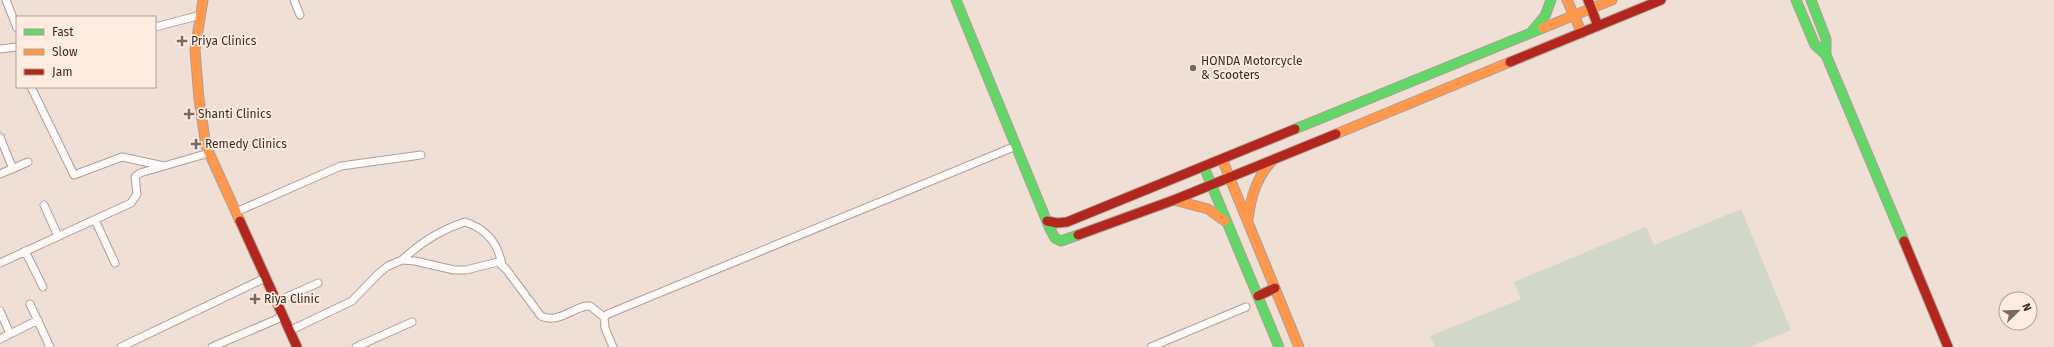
<svg xmlns="http://www.w3.org/2000/svg" width="2054" height="347" font-family="'Fira Sans',sans-serif">
	<style>
		.park { fill: #d1d8ca }
		.lines { fill: none; stroke-linecap: round; stroke-linejoin: round }
		.street-casing { stroke: #ac9f97; stroke-width: 9 }
		.fast-casing { stroke: #ac9f97; stroke-width: 11 }
		.slow-casing { stroke: #ac9f97; stroke-width: 11 }
		.jam-casing { stroke: #ac9f97; stroke-width: 11 }
		.street { stroke: #fdfaf9; stroke-width: 7 }
		.fast { stroke: #63d668; stroke-width: 9 }
		.slow { stroke: #ff974d; stroke-width: 9 }
		.jam { stroke: #b3261e; stroke-width: 9 }
		.poi-dot { fill: #786b63; stroke: #ffece1; stroke-width: 1.5 }
		.labels { text-anchor: middle; dominant-baseline: central; stroke-width: 3.5; stroke-linejoin: round; paint-order: stroke }
		.poi-label { font-size: 12px; fill: #382d26; stroke: #ffece1; text-anchor: start }
	</style>
	<rect width="100%" height="100%" fill="#f0dfd5"/>
	<path class="park" d="M1741,209L1791,330L1749,347H1435L1430,336L1521,299L1514,282L1646,227L1654,245Z"/>
	<g class="lines">
		<g class="street-casing">
			<path id="street" d="M6,0L17,28
				M294,0L300,15
				M155,27L201,15
				M0,49L17,47
				M31,87L74,175L122,157L164,166
				M0,137L13,169
				M0,174L28,162
				M44,205L58,236
				M236,212L341,166L421,155
				M95,220L115,263
				M25,251L43,287
				M402,260C421,242 440,230 465,222C487,229 498,243 502,265
				M0,263L131,203L137,194L135,177L140,173L209,153
				M276,302L318,283
				M30,304L50,347
				M0,311L10,334
				M289,331L352,301L379,273L388,266L402,260L415,261L454,270H466L498,262L506,269L541,316C557,324 571,309 586,306H590L604,317
				M0,339L38,320
				M121,347L265,278
				M212,347L282,317
				M356,347L412,322
				M613,347L605,328L604,317L608,314L1016,146
				M1151,347L1246,307"/>
		</g>
		<g class="fast-casing">
			<path id="fast" d="M956,0L1050,229L1055,238L1061,241L1078,235
				M1796,0L1815,45L1826,55
				M1811,0L1826,39V55L1904,241
				M1533,30L1545,16L1551,0
				M1295,129L1543,28
				M1204,167L1279,347"/>
		</g>
		<g class="slow-casing">
			<path id="slow" d="M203,0L195,50L199,99L206,146L240,221
				M1567,0L1582,33
				M1543,28L1612,0
				M1336,134L1510,62
				M1222,159L1299,347
				M1174,200L1208,209L1225,221
				M1248,219C1251,197 1256,178 1272,161"/>
		</g>
		<g class="jam-casing">
			<path id="jam" d="M1588,0L1598,26
				M1510,62L1661,0
				M240,221L297,347
				M1047,221L1057,223L1067,222L1295,129
				M1078,235L1174,200L1336,134
				M1904,241L1948,347
				M1258,296L1275,288"/>
		</g>
		<use href="#street" class="street"/>
		<use href="#fast" class="fast"/>
		<use href="#slow" class="slow"/>
		<use href="#jam" class="jam"/>
	</g>
	<g class="poi-dot">
		<path d="M180 35h4v4h4v4h-4v4h-4v-4h-4v-4h4z"/>
		<circle cx="1193" cy="68" r="4"/>
		<path d="M187 108h4v4h4v4h-4v4h-4v-4h-4v-4h4z"/>
		<path d="M194 138h4v4h4v4h-4v4h-4v-4h-4v-4h4z"/>
		<path d="M253 293h4v4h4v4h-4v4h-4v-4h-4v-4h4z"/>
	</g>
	<g class="labels">
		<g class="poi-label">
			<text x="191" y="41">Priya Clinics</text>
			<text x="1201" y="61">HONDA Motorcycle<tspan x="1201" dy="14">&amp; Scooters</tspan></text>
			<text x="198" y="114">Shanti Clinics</text>
			<text x="205" y="144">Remedy Clinics</text>
			<text x="264" y="299">Riya Clinic</text>
		</g>
	</g>
	<rect x="16" y="16" width="140" height="72" fill="#ffece1" stroke="#afa096"/>
	<rect x="24" y="29" width="20" height="6" fill="#63d668" stroke="#afa096"/>
	<text x="52" y="36" font-size="12" fill="#382d26">Fast</text>
	<rect x="24" y="49" width="20" height="6" fill="#ff974d" stroke="#afa096"/>
	<text x="52" y="56" font-size="12" fill="#382d26">Slow</text>
	<rect x="24" y="69" width="20" height="6" fill="#b3261e" stroke="#afa096"/>
	<text x="52" y="76" font-size="12" fill="#382d26">Jam</text>
	<g transform="translate(2018 311) rotate(67)"><circle r="19" fill="#ffece1" stroke="#afa096"/>
	<path d="M0-3L7 15L0 10L-7 15Z" fill="#786b63"/>
	<text y="-6" font-size="11" font-weight="bold" text-anchor="middle" fill="#382d26">N</text>
	</g>
</svg>
